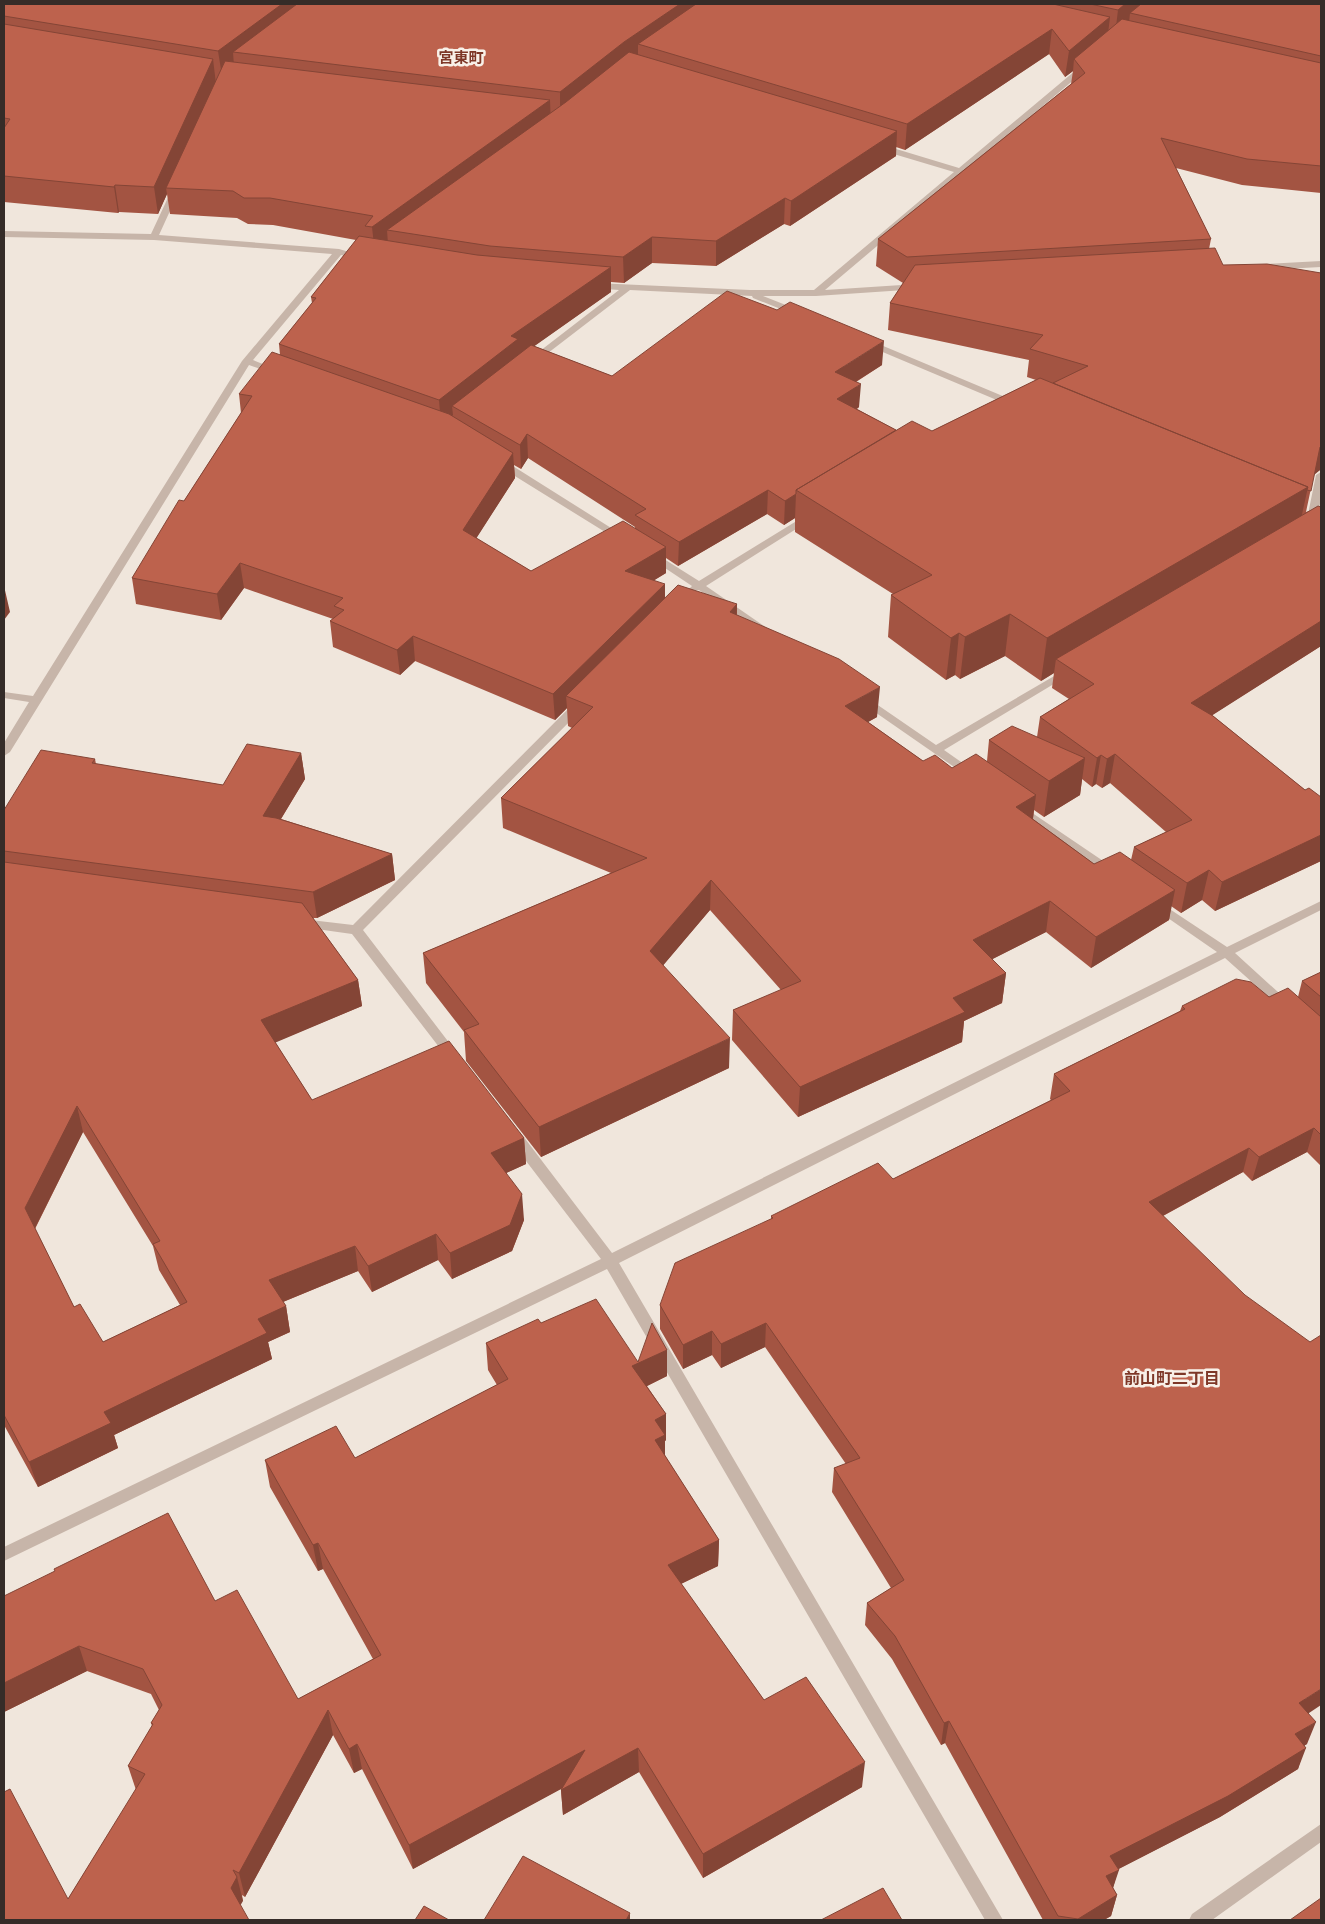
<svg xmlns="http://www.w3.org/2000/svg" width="1325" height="1924" font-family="'Archivo Narrow','Noto Sans JP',sans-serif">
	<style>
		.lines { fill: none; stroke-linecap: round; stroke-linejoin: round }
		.minor { fill: #c7b5a9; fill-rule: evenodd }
		.wall { fill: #a35442; fill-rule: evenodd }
		.shaded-wall { fill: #844536 }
		.building { fill: #bd624d; stroke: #844536; fill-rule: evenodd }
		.labels { text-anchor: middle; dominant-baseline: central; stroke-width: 5; stroke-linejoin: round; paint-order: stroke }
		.far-quarter-label { font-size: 15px; font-weight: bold; fill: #7e3727; stroke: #f8f0e8 }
		.neighbourhood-label { font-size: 16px; font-weight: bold; fill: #7e3727; stroke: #f8f0e8 }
	</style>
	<rect width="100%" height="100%" fill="#f0e6dc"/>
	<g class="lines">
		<path class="minor" d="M1082,65L1089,67L825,290L917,284L922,287L920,289L816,296H763L801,311L803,313L798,316L753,298L752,296L630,290L535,363H529L527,361L619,290L592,288L590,286L595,283L750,290H814L954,172L877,149V145H883L959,168Z
			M176,186L180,189L159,235L339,249L366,257L362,260L341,255L253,360L280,371L275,374L249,365L10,752L4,756V743L29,702L4,698V692L33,696L242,361L332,254L154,240L4,237V231L151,234L172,189Z
			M1321,261V267L1266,270L1262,267L1266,264Z
			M869,340L1017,402L1019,404L1017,406H1011L866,345V341Z
			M501,460L505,461L627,538L626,540H618L497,465L496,463Z
			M1321,472V499L1316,524L1311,527L1306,524L1316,475Z
			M808,514L812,515V519L706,586L767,628L768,630L767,632H759L699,590L690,591L689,589L692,586L647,556L652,553L656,554L699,581Z
			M1068,668L1072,669L1074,671L1072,673L944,750L974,771L976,774L970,778L859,701L861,699H869L936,745Z
			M578,702L584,706L582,709L363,930L460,1057L459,1060H449L352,934L302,927L296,923L302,919L353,925L574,703Z
			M1019,804L1115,869L1117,872L1115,875H1107L1015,811L1013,808Z
			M1156,900L1227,947L1321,901V910L1235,953L1290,1003L1292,1006L1290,1009H1282L1225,958L619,1263L1003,1920H985L607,1269L4,1561V1547L601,1259L510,1140L508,1136L510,1132H520L612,1253L1217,952L1152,907L1150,904L1152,901Z
			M1321,1824V1842L1212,1920H1189L1192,1914Z"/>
	</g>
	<path class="wall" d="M4,4H1321V193L1242,185L1176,168L1211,239L1209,249L1223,265L1321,273V471L1320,470L1314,474L1306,512L1321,507V646L1212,715L1305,790L1321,797V861L1215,911L1202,900L1181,913L1171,906L1169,920L1091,968L1046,932L992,959L1006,973L1002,1003L964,1021L962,1042L798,1117L732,1040L733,1010L781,990L710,910L663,965L729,1068L541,1157L466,1061L464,1032L426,983L423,953L611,873L503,828L501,798L572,728L568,726L567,708L555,720L415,661L400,675L333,647L330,621L333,619L244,588L221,620L136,604L132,578L184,501L241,413L239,394L280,355L279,344L312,303L311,297L356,240L273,225L248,224L237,218L170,214L167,194L158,214L119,212L118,213L4,202ZM1049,54L1065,77L1073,71L1071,84L878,239L876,266L903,283L890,303L888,330L1029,360L1027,377L1036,380L932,431L896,430L857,409L859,407L856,382L882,365L612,376L534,346L611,292V282L624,283L652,263L716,266L784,224L790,226L896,156V147L905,150ZM528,458L635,527V528L531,571L476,538L515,478L514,465L521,469ZM767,514L784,525L795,518V532L893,594L891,595L888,637L946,680L955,675L960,679L1005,656L1041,681L1054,673L1052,688L1069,699L1040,717L1037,737L989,740L987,761L952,768L923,761L868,722L877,717L737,615V604L665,598L653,581L666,573V558L678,566ZM1082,779L1092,787L1096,784L1102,788L1110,783L1166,832L1134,847L1131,860L1094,864L1033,819L1034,810L1044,817L1080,795Z
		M301,753L305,779L281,819L392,854L395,880L317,918H313L358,980L362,1006L275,1042L312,1100L524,1138L526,1164L506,1173L524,1220L512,1251L452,1279L438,1260L372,1292L358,1271L283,1302L286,1306L290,1332L268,1342L272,1359L114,1435L118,1448L38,1487L4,1425V810L95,759L96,764L223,785ZM83,1132L153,1246L159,1270L180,1305L103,1342L74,1307L35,1229Z
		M1321,972V1166L1307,1152L1252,1181L1243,1172L1163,1216L1309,1714L1307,1744L1305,1745L1298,1769L1220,1817L1118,1869L1113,1888L1117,1895L1111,1916L1104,1920H1043L945,1743L941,1745L892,1659L865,1625L867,1603L891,1588L832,1492L834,1468L846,1464L765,1347L721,1368L712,1355L683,1369L660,1329V1305L771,1219V1216L893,1179L1051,1100L1050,1099L1054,1074L1180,1011L1182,1006L1269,997H1298L1302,981Z
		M541,1323L638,1362L667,1350V1376L647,1386L666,1414V1440L665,1441V1456L719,1540L718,1566L681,1584L764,1700L862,1787L703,1878L639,1772L563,1815L561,1790L562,1788L413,1869L362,1769L354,1773L333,1735L245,1897L242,1895L243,1901L68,1899L136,1790L128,1766L152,1726L151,1723L159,1710L151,1694L87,1671L4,1712V1596L215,1601L298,1699L373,1659L323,1569L318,1571L270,1487L265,1460L355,1458L497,1385L488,1370L486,1343Z"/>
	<path class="shaded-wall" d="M282,4H318L233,52L234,66L222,76L218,51Z
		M680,4H716L638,44V58L560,118V92L624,42Z
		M1125,4H1152L1130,13L1129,23L1115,35L1118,10Z
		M1110,17L1107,42L1074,59L1073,71L1065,77L1069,51Z
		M1052,29L1049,54L905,150L907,124Z
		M213,59L216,84L166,188L167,194L158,214L154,187Z
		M550,100L551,126L387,230L388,244L375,254L372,227Z
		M897,131L896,156L790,226L791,201Z
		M115,185L119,212L118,213L114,187Z
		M785,198L784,224L716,266V241Z
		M652,237V263L624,283L623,257Z
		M611,267V292L519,357L452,406L453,415L441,425L439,400L511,336Z
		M884,341L882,365L833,396L835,372Z
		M861,384L859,407L836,422L837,399Z
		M527,434L528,458L521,469L520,445Z
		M1321,446V465L1320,470L1314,475L1320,447Z
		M513,453L515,478L465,556L463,530Z
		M1308,487L1299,528L1056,659L1054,673L1041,681L1047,638Z
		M768,490L767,514L678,566L679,542Z
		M796,494L795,518L784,525L785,501Z
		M666,547V573L626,597L625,571Z
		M240,563L244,588L221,620L217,594Z
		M665,584V610L566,696L567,708L555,720L553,694Z
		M4,586L10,612L4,620Z
		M737,604L736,634L730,612Z
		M1010,614L1005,656L960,679L965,637Z
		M1321,621V646L1186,732L1191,703Z
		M959,633L955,675L946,680L951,638Z
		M413,636L415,661L400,675L397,650Z
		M880,687L877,717L843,736L845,706Z
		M301,753L305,779L267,842L263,816Z
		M1115,754L1110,783L1102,788L1107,759Z
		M1101,755L1096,784L1092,787L1097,758Z
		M1085,758L1080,795L1044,817L1049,781Z
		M1036,795L1032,825L1016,807Z
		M1321,835V861L1215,911L1222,882Z
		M392,854L395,880L317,918L313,892Z
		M1209,870L1202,900L1181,913L1187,883Z
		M711,880L710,910L650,981V951Z
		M1175,890L1169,920L1091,968L1096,937Z
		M1050,901L1046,932L969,971L973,940Z
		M1006,973L1002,1003L964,1021L962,1042L798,1117L800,1087L953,998Z
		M358,980L362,1006L265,1047L261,1020Z
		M730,1038L729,1068L541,1157L539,1127Z
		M77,1106L83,1132L32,1234L25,1208Z
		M1314,1128L1307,1152L1252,1181L1259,1157Z
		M524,1138L526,1164L493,1179L491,1153Z
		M1249,1148L1243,1172L1144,1226L1149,1202Z
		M522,1194L524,1220L512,1251L452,1279L450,1253Z
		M436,1234L438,1260L372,1292L368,1266Z
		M355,1246L358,1271L273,1306L269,1280Z
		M286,1306L290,1332L268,1342L272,1359L114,1435L118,1448L38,1487L29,1462L104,1412L258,1319Z
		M766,1323L765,1347L721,1368V1344Z
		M712,1331V1355L683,1369V1345Z
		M667,1350V1376L633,1393L632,1366Z
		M666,1414V1440L665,1441V1461L655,1467V1420Z
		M719,1540L718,1566L668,1590V1565Z
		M318,1543L323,1569L318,1571L313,1545Z
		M79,1646L87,1671L4,1712V1683Z
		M1321,1689V1705L1291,1725L1299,1703Z
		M328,1710L333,1735L245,1897L239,1873Z
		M949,1721L945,1743L941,1745L944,1723Z
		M1316,1722L1307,1744L1287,1756L1295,1734Z
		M357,1744L362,1769L354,1773L349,1749Z
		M638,1748L639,1772L563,1815L561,1790Z
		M1306,1748L1298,1769L1220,1817L1111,1873L1119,1870L1112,1891L1100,1897L1110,1856Z
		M585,1750L587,1775L413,1869L409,1845Z
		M865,1762L862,1787L703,1878V1854Z
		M237,1877L243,1901L237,1911L231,1888Z
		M1117,1895L1111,1916L1104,1920H1078V1919Z
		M630,1913V1920H626Z"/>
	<path class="building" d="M4,4H282L218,51L4,16Z
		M297,4H680L624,42L560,92L233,52Z
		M696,4H1053L1110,17L1069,51L1052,29L907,124L638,44Z
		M1090,4H1125L1118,10Z
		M1141,4H1321V56L1130,13Z
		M1122,19L1321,63V166L1247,159L1161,138L1211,239L907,257L878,239L1085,73L1074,59Z
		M4,24L213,59L154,187L115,185L114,187L4,176V128L10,119L4,118Z
		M629,52L897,131L791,201L785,198L716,241L652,237L623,257L490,246L387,230L566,102Z
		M225,61L550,100L372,227L365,226L373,216L270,198H244L233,191L166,188Z
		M359,236L477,255L611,267L511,336L518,339L439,400L279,344L316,298L311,297Z
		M1215,248L1223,265L1267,264L1321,273V446L1320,447L1311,491L1307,490L1308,487L1053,383L1088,366L1030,349L1043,335L890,303L915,265Z
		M727,291L777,310L790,302L884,341L835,372L861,384L837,399L896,430L796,490V494L785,501L768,490L679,542L635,515L646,509L527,434L520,445L452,406L531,345L612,376Z
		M272,352L449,414L513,453L463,530L531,571L623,521L666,547L625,571L665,584L553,694L413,636L397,650L330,621L344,610L334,606L343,598L240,563L217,594L132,578L179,500L184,501L252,396L239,394Z
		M1040,378L1308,487L1047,638L1010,614L965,637L959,633L951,638L891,595L932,575L796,490L912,421L932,431Z
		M1318,506L1321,507V621L1191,703L1213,716L1305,790L1309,788L1321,797V835L1222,882L1209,870L1187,883L1134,847L1192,820L1115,754L1107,759L1101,755L1097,758L1040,717L1094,684L1056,659Z
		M678,585L737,604L730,612L839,659L880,687L845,706L923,761L935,755L952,768L976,754L1036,795L1016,807L1094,864L1120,852L1175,890L1096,937L1050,901L973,940L1006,973L953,998L965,1012L800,1087L733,1010L801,981L711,880L650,951L730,1038L539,1127L464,1030L479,1024L423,953L647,858L501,798L593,707L566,696Z
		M1012,726L1085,758L1049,781L989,740Z
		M247,744L301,753L263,816L276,818L392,854L313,892L4,851V810L41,750L95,759L92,763L223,785Z
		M4,862L302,903L358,980L261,1020L312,1100L449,1041L524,1138L491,1153L522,1194L510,1225L450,1253L436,1234L368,1266L355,1246L269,1280L286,1306L258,1319L267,1333L104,1412L111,1423L29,1462L4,1415ZM77,1106L160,1241L153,1244L187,1302L103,1342L80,1304L74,1307L25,1208Z
		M1321,972V997L1302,981Z
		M1236,979L1251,982L1269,997L1288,988L1321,1017V1135L1314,1128L1259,1157L1249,1148L1149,1202L1245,1295L1310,1342L1321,1335V1689L1299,1703L1316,1722L1295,1734L1306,1748L1228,1796L1110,1856L1119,1870L1106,1876L1117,1895L1078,1919L1058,1916L949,1721L944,1723L895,1636L867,1603L904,1580L834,1468L860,1458L766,1323L721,1344L712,1331L683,1345L660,1305L675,1263L773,1218L771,1216L878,1163L893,1179L1070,1091L1054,1074L1185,1009L1182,1006Z
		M596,1299L638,1362L652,1323L667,1350L632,1366L666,1414L655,1420L665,1435L655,1440L719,1540L668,1565L764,1700L806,1677L865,1762L703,1854L638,1748L561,1790L585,1750L409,1845L357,1744L349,1749L328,1710L239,1873L233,1870L237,1877L231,1888L249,1920H4V1792L10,1789L68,1899L145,1774L128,1766L153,1724L151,1723L162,1705L143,1669L79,1646L4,1683V1596L55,1571L54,1569L168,1513L215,1601L237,1590L298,1699L381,1655L318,1543L313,1545L265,1460L336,1426L355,1458L508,1379L486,1343L538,1319L541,1323Z
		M523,1856L630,1913L626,1920H484Z
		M883,1888L902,1920H821Z
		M1321,1898V1920H1290Z
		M424,1906L449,1920H415Z"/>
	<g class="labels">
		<g class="far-quarter-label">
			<text x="461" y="57">宮東町</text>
		</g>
		<g class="neighbourhood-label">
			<text x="1172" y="1378">前山町二丁目</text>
		</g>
	</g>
	<rect width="1325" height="1924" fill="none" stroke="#352c28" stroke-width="10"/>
</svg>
